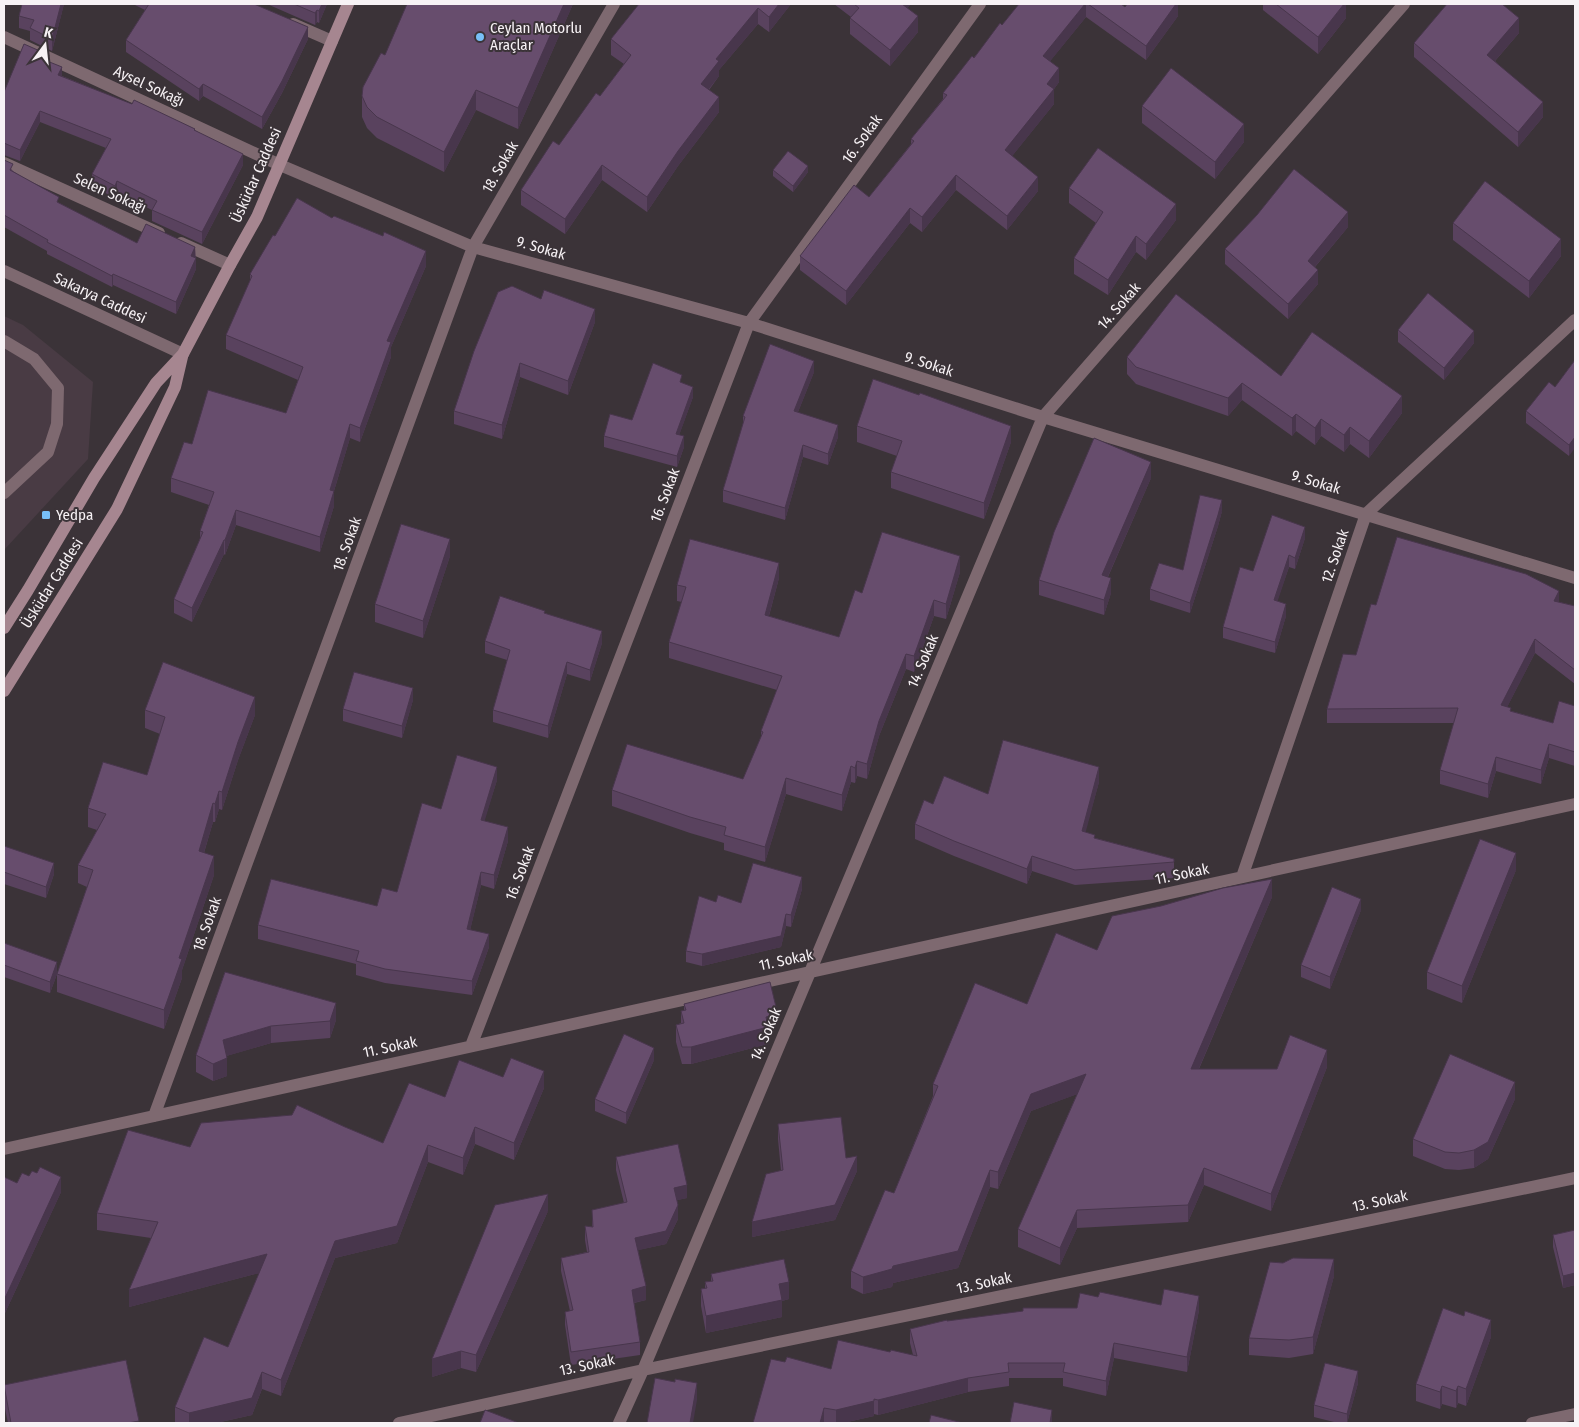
<svg xmlns="http://www.w3.org/2000/svg" width="1579" height="1427" font-family="'Fira Sans Condensed',sans-serif">
	<style>
		.built { fill: #493b44 }
		.lines { fill: none; stroke-linecap: round; stroke-linejoin: round }
		.service { stroke: #7e6970; stroke-width: 12 }
		.minor { stroke: #7e6970; stroke-width: 12 }
		.tertiary { stroke: #7e6970; stroke-width: 12 }
		.secondary { stroke: #a68690; stroke-width: 12 }
		.wall { fill: #59425e }
		.shaded-wall { fill: #48364c }
		.building { fill: #674d6d; stroke: #48364c }
		.poi-dot { fill: #78bff7; stroke: #3b3338; stroke-width: 2 }
		.labels { text-anchor: middle; dominant-baseline: central; stroke-width: 4; stroke-linejoin: round; paint-order: stroke }
		.poi-label { font-size: 15px; fill: #f7f2f5; stroke: #3b3338; text-anchor: start }
		.street-label { font-size: 15px; fill: #f7f2f5; stroke: #3b3338 }
	</style>
	<rect width="100%" height="100%" fill="#3b3338"/>
	<path class="built" d="M4,316L23,325L93,382L88,459L4,550Z"/>
	<g class="lines">
		<path class="service" d="M4,341L34,359L58,388L57,424L48,452L4,493"/>
		<path class="minor" d="M293,24L332,41
			M4,37L280,165L473,247L749,323L1043,417L1575,578
			M4,163L159,233
			M181,243L230,265
			M1242,877L1366,514L1575,320
			M471,1046L749,323L980,4
			M154,1116L473,247L614,4
			M4,1149L1575,804
			M399,1423L643,1370L1575,1178
			M619,1423L643,1370L1043,417L1404,4
			M1532,1423L1575,1414"/>
		<path class="tertiary" d="M4,271L183,354"/>
		<path class="secondary" d="M4,628L28,590L94,478L156,383L183,354L230,265L257,217L348,4
			M4,691L117,509L175,387L182,357"/>
	</g>
	<path class="wall" d="M22,4H64L52,51L30,40V31L19,28V16Z
		M133,4H254L308,39L282,93L262,129L203,96L199,101L126,52V40L145,10Z
		M267,4H327L319,23L317,22L315,25Z
		M573,4L518,129L476,110L444,172L377,138L367,128L362,117V96L385,55Z
		M639,4H791L769,32L758,24L719,70V76L709,90L719,112L678,166L647,212L602,180L565,234L521,205V190L600,96L624,64L611,55V39Z
		M834,4H911L907,8L918,32L890,66L850,34V18L851,17Z
		M1019,4H1121L1125,7L1178,4V16L1146,60L1086,17L1050,61L1059,82L1054,89V104L1012,156L1038,191L1007,230L956,190L922,232L910,223L846,305L800,270V256L869,197L911,144V139L943,99V93L1002,25Z
		M1263,4H1346V18L1318,54L1263,10Z
		M1519,33L1495,61L1543,117L1518,147L1414,57V43Z
		M49,62L62,76L195,130L243,165L202,244L152,221V210L117,193L115,198L92,186V174L106,148L40,122L20,161L4,155V92Z
		M1142,106L1244,142L1215,179L1142,123Z
		M4,160L13,171L59,203L137,243L195,247L196,269L176,314L113,285L112,287L47,254V251L4,227Z
		M773,170L808,172L793,192L773,176Z
		M1069,188L1176,220L1146,260L1136,252L1108,295L1074,274V258L1096,223L1069,203Z
		M332,218L426,266L391,347V357L360,442L350,438L334,491V506L320,552L236,525L225,555L224,554L192,622L174,613V599L200,539V531L209,505L171,492V478L192,444L286,413L298,380L226,349V335L250,281V274L275,236Z
		M1453,223L1561,256L1529,298L1453,240Z
		M1348,227L1315,267L1318,284L1288,319L1225,264V249Z
		M595,322L568,395L520,377L502,439L454,424V411L474,351Z
		M1398,330L1474,343L1444,380L1398,342Z
		M1127,357L1281,376L1402,413L1369,458L1350,444L1344,452L1321,436L1315,445L1296,431L1292,436L1242,400L1228,416L1136,384L1127,374Z
		M1575,360L1569,456L1526,423V411L1555,387Z
		M814,372L798,412L838,437L828,465L803,457L785,520L723,502V490L743,425V416Z
		M682,383L693,397L679,435L684,447L677,467L604,447V436L632,420Z
		M857,426L1011,442L984,519L891,488V472L897,456L857,442Z
		M1151,478L1108,577L1111,593L1104,615L1039,595V580Z
		M1222,511L1218,526L1190,613L1150,600V589L1183,570Z
		M1305,538L1295,569L1289,567L1277,601L1286,616L1275,653L1223,638V627L1253,571Z
		M450,556L423,638L375,622V604Z
		M960,572L946,619L934,616L914,672L906,669L879,736L867,779L857,776L855,783L851,782L842,811L786,794L765,862L724,850V843L690,833L612,806V790L743,779L761,738V731L777,690L669,658V642L682,602L677,601V585L779,578L769,616L839,637L862,593Z
		M1559,602L1575,606V684L1535,653L1507,707L1511,711L1553,723L1575,706V766L1549,758L1541,784L1496,771L1488,798L1440,784V770L1454,723H1327V709L1356,655L1376,605Z
		M545,613L602,643L590,681L567,674L548,738L493,722V710L507,660L485,653V641Z
		M413,700L402,738L343,721V709Z
		M145,710L255,715L238,760L222,810L219,809L215,822H213L204,853L214,875L182,970V978L164,1029L57,992V974L50,993L4,977V943L57,974L87,887L78,883V865L97,830L88,827V808L147,775L160,734L145,728Z
		M497,780L484,821L508,841L494,889L481,885L470,930L489,947L472,995L385,983L356,975V964L258,939V925L377,906L397,892L441,809Z
		M1099,782L1085,832L1095,838L1174,859V878L1075,885L1032,871L1027,884L954,856L915,839V824L933,804L988,794Z
		M4,846L54,874L46,898L4,884Z
		M1516,870L1462,1003L1427,989V972Z
		M802,889L791,927L786,926L781,947L702,966L686,962V951L716,902L741,903Z
		M1272,897L1199,1069H1277L1327,1067L1271,1211L1204,1185L1188,1222L1077,1228L1060,1265L1018,1247V1229L1077,1094L1031,1111L998,1189L990,1187L958,1268L893,1283L892,1287L863,1294L851,1288V1271L894,1193L933,1096V1084L1027,1004L1097,950Z
		M1361,910L1330,989L1301,977V965Z
		M225,972L336,1020L330,1038L271,1043L226,1056L227,1076L213,1081L196,1072V1055Z
		M684,1004L776,1024L770,1025V1033L768,1034V1044L691,1064H682L676,1042V1025L681,1023V1011H684Z
		M654,1060L626,1124L595,1111V1099Z
		M503,1077L544,1088L514,1160L475,1144L463,1175L428,1162L397,1243L335,1258L281,1396L262,1389L252,1415L216,1423H175V1407L228,1347L259,1273L129,1307L151,1238L97,1230V1213L190,1147L345,1127L383,1143L445,1097Z
		M1515,1099L1488,1159L1474,1168L1459,1170L1445,1169L1413,1156V1139Z
		M778,1124L846,1158L857,1171L835,1220L752,1237L781,1171L778,1139Z
		M616,1157L687,1198L677,1200L678,1219L666,1244L638,1250L646,1300L634,1303L640,1342V1355L571,1365L565,1325V1312L570,1311L561,1271V1258L587,1252L585,1240V1226L592,1227V1210L624,1203L616,1170Z
		M4,1177L17,1183L61,1192L5,1313L4,1312Z
		M548,1211L476,1372L461,1368L432,1377Z
		M1575,1230V1285L1563,1288L1553,1247V1235Z
		M711,1274L789,1299L782,1301V1317L706,1333L701,1306V1289L705,1288V1282L711,1281Z
		M1334,1276L1313,1354L1289,1358L1249,1355V1338Z
		M1098,1297L1161,1305L1199,1310L1187,1372L1114,1358L1106,1396L1063,1386V1378H1009V1386L968,1392L878,1415L874,1414V1416L843,1423H829L824,1422L785,1362L831,1369L890,1352L913,1355L910,1343V1329L947,1321L1077,1308Z
		M1491,1337L1466,1406L1458,1403L1456,1408L1442,1404L1440,1409L1416,1401V1384Z
		M1358,1383L1347,1423H1338L1314,1417V1405Z
		M4,1385L139,1423H8L4,1404Z"/>
	<path class="shaded-wall" d="M61,4H64L52,51V39Z
		M322,4H327L319,23V11Z
		M564,4H573L518,129V108Z
		M779,4H791L769,32V17Z
		M900,4H911L900,17Z
		M1085,4H1086V17L1043,70V56Z
		M1176,4H1178V16L1146,60V46Z
		M1344,4H1346V18L1318,54V37Z
		M758,8V24L719,70V76L701,99V84L716,59Z
		M317,10V22L315,25V13Z
		M918,16V32L890,66V50Z
		M1519,18V33L1487,70V55Z
		M308,27V39L282,93L262,129V117Z
		M62,67V79L58,75Z
		M1059,68V82L1052,92L1054,89V104L1005,165V150L1047,84Z
		M203,84V96L199,101V89Z
		M476,90V110L444,172V152Z
		M719,97V112L678,166L647,212V197L678,151Z
		M1543,102V117L1518,147V132Z
		M40,111V122L20,161V150Z
		M1244,124V142L1215,179V162Z
		M243,154V165L202,244V232Z
		M602,165V180L565,234V219Z
		M808,166V172L793,192V186Z
		M956,175V190L922,232V217Z
		M1038,177V191L1007,230V216Z
		M117,181V193L115,198V186Z
		M1176,204V220L1146,260V244Z
		M910,208V223L846,305V291Z
		M1348,212V227L1308,275V261Z
		M1136,236V252L1108,295V280Z
		M1561,239V256L1529,298V281Z
		M195,247L196,269L176,314V302L191,256Z
		M426,251V266L391,347V357L360,442V428L387,341Z
		M1318,270V284L1288,319V304Z
		M113,274V285L112,287V276Z
		M595,309V322L568,395V381Z
		M1474,331V343L1444,380V368Z
		M814,361V372L794,422V411Z
		M520,363V377L502,439V425Z
		M1242,383V400L1228,416V398Z
		M693,387V397L676,444V434Z
		M1402,396V413L1369,458V441Z
		M1296,414V431L1292,436V418Z
		M1321,419V436L1315,445V428Z
		M350,424V438L330,504V490Z
		M838,425V437L828,465V454Z
		M1011,426V442L984,519V503Z
		M1350,427V444L1344,452V435Z
		M684,436V447L677,467V456Z
		M1575,437V448L1569,456V445Z
		M803,445V457L785,520V508Z
		M1151,462V478L1102,590V575Z
		M334,491V506L320,552V537Z
		M1222,500V511L1218,526L1190,613V603Z
		M236,510V525L225,555V540Z
		M1305,527V538L1295,569V558Z
		M450,539V556L423,638V621Z
		M224,540V554L192,622V608Z
		M1289,555V567L1274,612V600Z
		M960,556V572L946,619V604Z
		M779,563V578L765,630V615Z
		M1111,578V593L1104,615V600Z
		M1559,591V606L1554,601Z
		M934,600V616L914,672V656Z
		M1286,604V616L1275,653V642Z
		M602,631V643L590,681V670Z
		M1535,639V653L1501,719V705Z
		M906,654V669L879,736L867,779V764L879,721Z
		M567,662V674L548,738V726Z
		M413,688V700L402,738V726Z
		M255,697V715L238,760L222,810V792L238,742Z
		M1549,744V758L1541,784V770Z
		M1496,757V771L1488,798V784Z
		M857,761V776L855,783V768Z
		M851,766V782L842,811V795Z
		M497,767V780L481,833V820Z
		M1099,767V782L1082,846V831Z
		M786,778V794L765,862V847Z
		M219,791V809L215,822V804Z
		M213,803V822L199,869V851Z
		M508,827V841L494,889V875Z
		M1516,853V870L1462,1003V986Z
		M214,856V875L182,970V978L164,1029V1010L179,958Z
		M1032,856V871L1027,884V869Z
		M54,863V874L46,898V887Z
		M481,872V885L467,943V929Z
		M802,877V889L791,927V915Z
		M1272,879V897L1191,1087V1069Z
		M1361,899V910L1330,989V977Z
		M786,914V926L781,947L702,966V954Z
		M489,934V947L472,995V981Z
		M57,962V974L50,993V982Z
		M336,1003V1020L330,1038V1021Z
		M776,1007V1024L770,1025V1033L768,1034V1044L691,1064V1047L766,1017L768,1009Z
		M271,1026V1043L223,1057V1040Z
		M654,1048V1060L626,1124V1113Z
		M1327,1050V1067L1271,1211V1194Z
		M227,1058V1076L213,1081V1064Z
		M544,1071V1088L514,1160V1143Z
		M1086,1074V1091L1031,1111L998,1189V1172L1031,1094Z
		M1515,1082V1099L1488,1159L1474,1168V1150Z
		M475,1127V1144L463,1175V1158Z
		M428,1145V1162L397,1243L335,1258L281,1396V1380L335,1241Z
		M857,1156V1171L835,1220L752,1237V1222Z
		M1204,1168V1185L1188,1222V1205Z
		M990,1170V1187L958,1268L893,1283L892,1287L863,1294V1277L893,1266Z
		M61,1177V1192L5,1313V1298Z
		M687,1185V1198L674,1201V1188Z
		M548,1194V1211L476,1372V1355Z
		M678,1205V1219L666,1244L635,1251V1238Z
		M1077,1210V1228L1060,1265V1248Z
		M267,1254V1271L129,1307V1290Z
		M1334,1259V1276L1313,1354V1337Z
		M1575,1273V1285L1563,1288V1276Z
		M789,1282V1299L782,1301V1317L706,1333V1316L779,1284Z
		M646,1286V1300L632,1303V1290Z
		M1199,1296V1310L1187,1372V1357Z
		M1491,1320V1337L1466,1406V1389Z
		M1114,1343V1358L1106,1396V1381Z
		M461,1351V1368L432,1377V1359Z
		M1358,1371V1383L1347,1423V1414Z
		M262,1372V1389L252,1415L216,1423H189V1413Z
		M968,1378V1392L878,1415V1400Z
		M697,1383V1400L693,1423H690Z
		M1442,1386V1404L1440,1409V1392Z
		M1458,1386V1403L1456,1408V1391Z
		M874,1399V1416L843,1423H836V1410Z
		M824,1408V1423H820Z
		M1052,1410V1423H1050Z"/>
	<path class="building" d="M22,4H61L52,39L30,28L34,20L19,16Z
		M149,4H254L308,27L282,81L262,117L203,84L199,89L126,40Z
		M294,4H322L319,11L317,10L315,13Z
		M407,4H564L518,108L476,90L444,152L377,117L367,107L362,96L363,87L381,53L385,55Z
		M639,4H779L769,17L758,8L716,59L719,61L701,84L719,97L678,151L647,197L602,165L565,219L521,190L553,141L559,145L596,93L600,96L631,55L611,39Z
		M854,4H902L918,16L890,50L850,18L859,8Z
		M1019,4H1085L1043,56L1059,68L1047,84L1054,89L1005,150L1038,177L1007,216L956,175L922,217L910,208L846,291L800,256L854,185L869,197L914,141L911,139L947,95L943,93L972,56L974,58L1000,23L1002,25Z
		M1088,4H1121L1125,7L1127,4H1176L1146,46Z
		M1276,4H1344L1318,37Z
		M1447,4H1502L1519,18L1487,55L1543,102L1518,132L1414,43Z
		M24,44L49,55L47,61L62,67L58,75L132,104L134,100L195,129L194,130L243,154L202,232L152,210L157,201L117,181L115,186L92,174L111,139L40,111L20,150L4,143V92Z
		M1171,68L1244,124L1215,162L1142,106Z
		M1098,148L1176,204L1146,244L1136,236L1108,280L1074,258L1103,212L1069,188Z
		M788,151L808,166L793,186L773,170Z
		M4,160L13,164L10,170L59,197L57,202L137,243L146,224L195,247L191,256L196,258L176,302L113,274L112,276L47,242L48,240L4,215Z
		M1294,169L1348,212L1308,261L1318,270L1288,304L1225,249L1257,215Z
		M1485,181L1561,239L1529,281L1453,223Z
		M297,198L332,218L334,216L383,236L384,232L426,251L387,341L391,342L360,428L350,424L330,490L334,491L320,537L236,510L225,540H224L192,608L174,599L203,532L200,531L214,492L171,478L184,442L192,444L208,390L286,413L303,367L226,335L252,276L250,274L273,235L275,236Z
		M512,286L541,299L544,290L595,309L568,381L520,363L502,425L454,411L474,351L498,292Z
		M1428,293L1474,331L1444,368L1398,330Z
		M1176,294L1281,376L1312,332L1402,396L1369,441L1350,427L1344,435L1321,419L1315,428L1296,414L1292,418L1242,383L1228,398L1136,367L1127,357Z
		M770,344L814,361L794,411L838,425L828,454L803,445L785,508L723,490L745,417L743,416Z
		M1575,360V437L1569,445L1526,411L1549,382L1555,387Z
		M653,363L682,375L680,382L693,387L676,434L684,436L677,456L604,436L610,414L632,420Z
		M873,379L919,395L920,393L1011,426L984,503L891,472L902,441L857,426Z
		M1094,438L1151,462L1102,575L1111,578L1104,600L1039,580L1054,532Z
		M1200,495L1222,500L1218,515L1190,603L1150,589L1159,563L1183,570Z
		M1272,515L1305,527L1295,558L1289,555L1274,600L1286,604L1275,642L1223,627L1240,567L1253,571Z
		M401,524L450,539L423,621L375,604Z
		M882,532L960,556L946,604L934,600L914,656L906,654L879,721L867,764L857,761L855,768L851,766L842,795L786,778L765,847L724,835L726,827L690,817L612,790L627,744L743,779L763,732L761,731L782,676L669,642L686,587L677,585L690,539L779,563L765,615L839,637L855,590L862,593Z
		M1397,537L1526,574L1559,591L1554,601L1575,606V670L1535,639L1501,705L1511,708L1510,711L1553,723L1559,701L1575,706V752L1549,744L1541,770L1496,757L1488,784L1440,770L1458,708L1327,709L1343,654L1356,655L1371,604L1376,605Z
		M500,596L545,611L544,613L602,631L590,670L567,662L548,726L493,710L510,650L485,641Z
		M163,662L255,697L238,742L222,792L219,791L215,804L213,803L199,851L214,856L179,958L182,959L164,1010L57,974L93,870L78,865L106,814L88,808L103,762L147,775L165,717L145,710Z
		M354,672L413,688L402,726L343,709Z
		M1003,740L1099,767L1082,831L1095,835L1094,838L1174,859V862L1075,870L1032,856L1027,869L954,841L915,824L924,800L933,804L944,776L988,794Z
		M457,755L497,767L481,820L508,827L494,875L481,872L467,929L489,934L472,981L385,969L356,961L359,951L258,925L271,879L377,906L382,888L397,892L422,803L441,809Z
		M1480,839L1516,853L1462,986L1427,972Z
		M4,846L54,863L46,887L4,872Z
		M753,863L802,877L791,915L786,914L781,936L702,954L686,951L699,896L716,902L718,895L741,903Z
		M1272,879L1191,1069H1277L1290,1035L1327,1050L1271,1194L1204,1168L1188,1205L1077,1210L1060,1248L1018,1229L1086,1074L1031,1094L998,1172L990,1170L958,1251L893,1266L892,1269L863,1277L851,1271L885,1190L894,1193L938,1086L933,1084L975,983L1027,1004L1056,933L1097,950L1112,916L1161,906L1223,888Z
		M1332,887L1361,899L1330,977L1301,965Z
		M4,943L57,962L50,982L4,965Z
		M225,972L336,1003L330,1021L271,1026L223,1040L227,1058L213,1064L196,1055Z
		M770,982L776,1007L768,1009L770,1016L766,1017L768,1027L691,1047H682L676,1025L684,1023L681,1011L686,1010L684,1004Z
		M624,1034L654,1048L626,1113L595,1099Z
		M1450,1054L1515,1082L1488,1142L1474,1150L1459,1153L1445,1152L1413,1139Z
		M511,1058L544,1071L514,1143L475,1127L463,1158L428,1145L397,1226L335,1241L281,1380L262,1372L252,1398L189,1413L175,1407L204,1337L228,1347L267,1254L129,1290L158,1222L97,1213L128,1130L190,1147L201,1123L292,1115L297,1105L345,1127L383,1143L409,1083L445,1097L459,1060L503,1077Z
		M841,1117L846,1158L857,1156L835,1205L752,1222L766,1174L783,1170L778,1124Z
		M678,1144L687,1185L674,1188L678,1205L666,1231L635,1238L646,1286L632,1290L640,1342L571,1352L565,1312L573,1310L561,1258L589,1252L585,1226L593,1227L592,1210L627,1202L616,1157Z
		M40,1167L61,1177L5,1298L4,1297V1177L17,1183L22,1173L29,1176L32,1171L37,1173Z
		M548,1194L476,1355L461,1351L432,1359L495,1205Z
		M1575,1230V1273L1563,1276L1553,1235Z
		M1293,1258L1334,1259L1313,1337L1289,1340L1249,1338L1270,1262L1283,1263Z
		M784,1259L789,1282L779,1284L782,1300L706,1316L701,1289L707,1288L705,1282L713,1281L711,1274Z
		M1164,1289L1199,1296L1187,1357L1114,1343L1106,1381L1063,1372L1065,1363H1008L1009,1372L968,1378L878,1400L874,1399V1401L836,1410L824,1408L820,1423H753L771,1359L785,1362L787,1357L831,1369L838,1340L890,1352L891,1350L917,1356L910,1329L947,1320V1321L1023,1311V1308H1077L1080,1293L1098,1297L1100,1292L1161,1305Z
		M1443,1308L1464,1316L1465,1311L1491,1320L1466,1389L1458,1386L1456,1391L1442,1386L1440,1392L1416,1384Z
		M126,1360L139,1421L128,1423H11L4,1385Z
		M1325,1363L1358,1371L1347,1414L1314,1405Z
		M655,1378L675,1382V1379L697,1383L690,1423H647Z
		M1014,1402L1052,1410L1050,1423H1010Z
		M485,1410L519,1423H480Z
		M931,1415L963,1423H929Z"/>
	<g class="poi-dot">
		<circle cx="480" cy="37" r="5"/>
		<rect x="41" y="510" width="10" height="10" rx="2.5"/>
	</g>
	<g class="labels">
		<g class="poi-label">
			<text x="490" y="28">Ceylan Motorlu<tspan x="490" dy="17">Araçlar</tspan></text>
			<text x="56" y="515">Yedpa</text>
		</g>
		<g class="street-label">
			<text transform="translate(149 86) rotate(25)">Aysel Sokağı</text>
			<text transform="translate(862 139) rotate(-54)">16. Sokak</text>
			<text transform="translate(500 167) rotate(-60)">18. Sokak</text>
			<text transform="translate(256 175) rotate(-66)">Üsküdar Caddesi</text>
			<text transform="translate(110 193) rotate(24)">Selen Sokağı</text>
			<text transform="translate(541 248) rotate(16)">9. Sokak</text>
			<text transform="translate(100 298) rotate(25)">Sakarya Caddesi</text>
			<text transform="translate(1119 306) rotate(-49)">14. Sokak</text>
			<text transform="translate(929 364) rotate(18)">9. Sokak</text>
			<text transform="translate(1316 482) rotate(17)">9. Sokak</text>
			<text transform="translate(665 495) rotate(-69)">16. Sokak</text>
			<text transform="translate(347 544) rotate(-70)">18. Sokak</text>
			<text transform="translate(1335 556) rotate(-71)">12. Sokak</text>
			<text transform="translate(52 583) rotate(-58)">Üsküdar Caddesi</text>
			<text transform="translate(923 661) rotate(-67)">14. Sokak</text>
			<text transform="translate(520 873) rotate(-69)">16. Sokak</text>
			<text transform="translate(1182 874) rotate(-12)">11. Sokak</text>
			<text transform="translate(207 924) rotate(-70)">18. Sokak</text>
			<text transform="translate(786 960) rotate(-12)">11. Sokak</text>
			<text transform="translate(766 1034) rotate(-67)">14. Sokak</text>
			<text transform="translate(390 1047) rotate(-12)">11. Sokak</text>
			<text transform="translate(1380 1201) rotate(-12)">13. Sokak</text>
			<text transform="translate(984 1283) rotate(-12)">13. Sokak</text>
			<text transform="translate(587 1365) rotate(-12)">13. Sokak</text>
		</g>
	</g>
	<rect width="1579" height="1427" fill="none" stroke="#f7f2f5" stroke-width="10"/>
	<g transform="translate(45 45) rotate(15)" stroke="#3b3338" stroke-width="4" paint-order="stroke">
	<path d="M0-4L9 19L0 12L-9 19Z" fill="#f7f2f5"/>
	<text y="-8" font-size="14" font-weight="bold" text-anchor="middle" fill="#f7f2f5">K</text>
	</g>
</svg>
